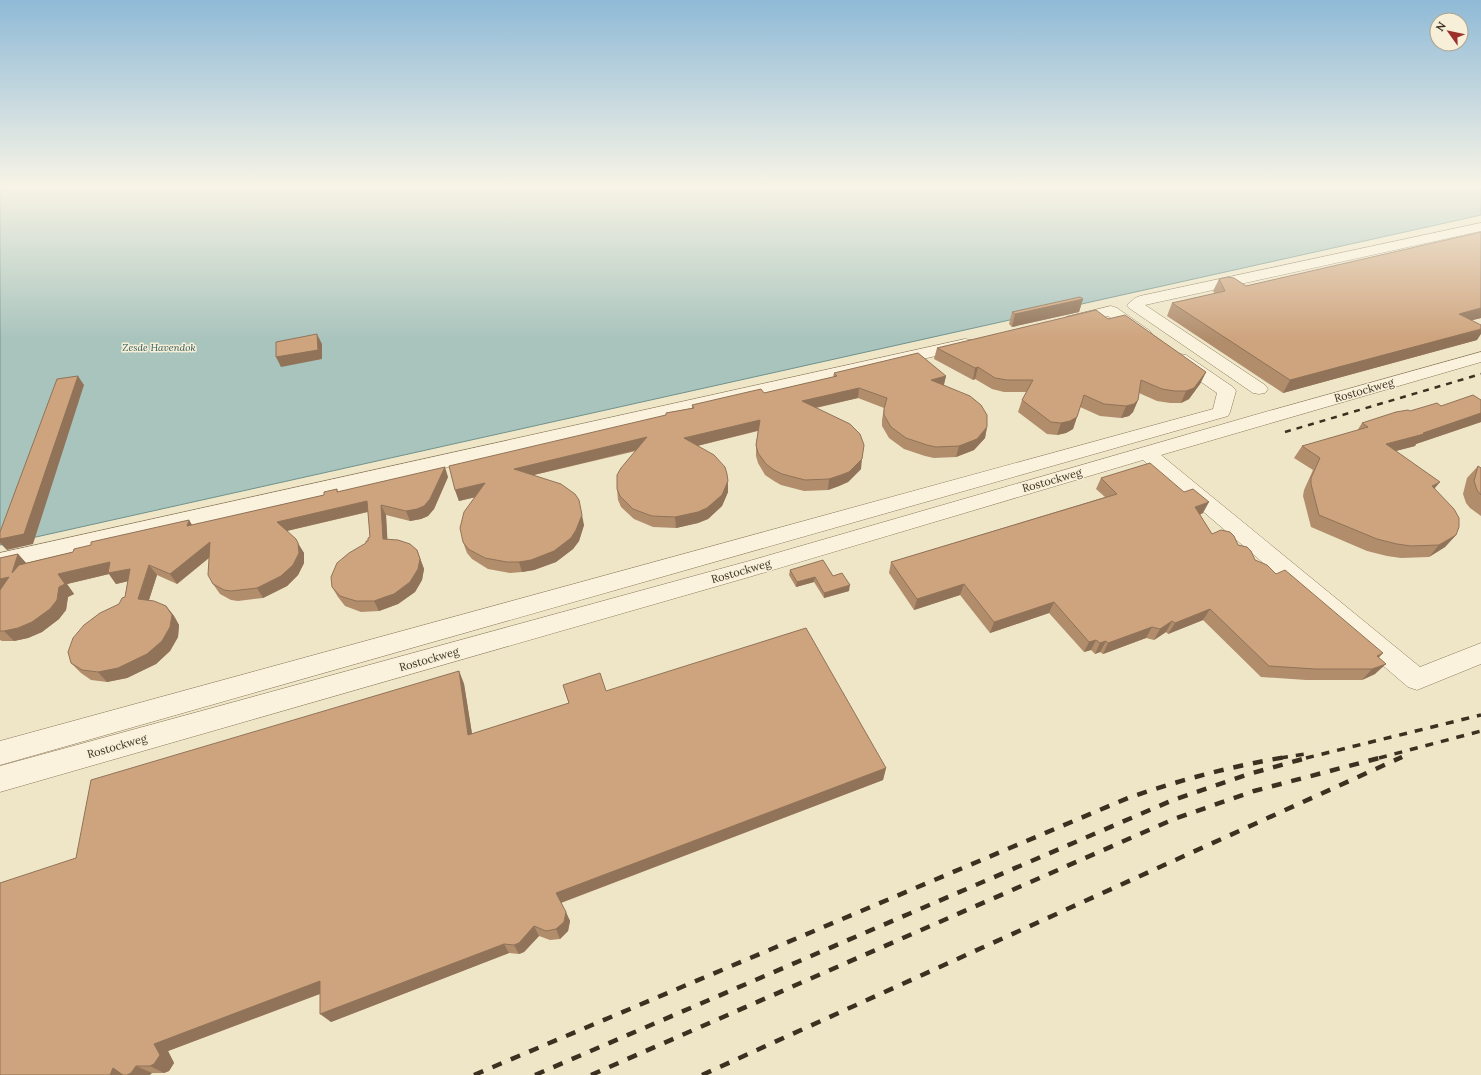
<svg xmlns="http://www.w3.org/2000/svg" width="1481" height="1075" font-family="Lora,serif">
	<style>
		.water { fill: #a9c4bd; stroke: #6f928c }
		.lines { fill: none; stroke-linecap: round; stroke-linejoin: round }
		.minor-casing { stroke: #8c795d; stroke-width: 1 }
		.minor { fill: #faf2dc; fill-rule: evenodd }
		.rail-far2 { stroke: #3c3020; stroke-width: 2.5; stroke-dasharray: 6 6; stroke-linecap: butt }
		.rail-far1 { stroke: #3c3020; stroke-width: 3.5; stroke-dasharray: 8 8; stroke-linecap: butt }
		.rail { stroke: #3c3020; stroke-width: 4.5; stroke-dasharray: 10 10; stroke-linecap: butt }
		.wall { fill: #b18d6c }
		.shaded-wall { fill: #907358 }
		.building { fill: #cea47e; stroke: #907358 }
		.labels { text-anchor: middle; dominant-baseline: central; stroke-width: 3; stroke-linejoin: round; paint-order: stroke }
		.far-water-label { font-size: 10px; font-style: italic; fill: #305c5c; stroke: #f7efd8 }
		.street-label { font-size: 11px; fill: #3c3020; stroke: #f7efd8 }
	</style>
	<rect width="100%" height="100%" fill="#efe6c8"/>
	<path class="water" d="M0,188H1481V215L0,545Z"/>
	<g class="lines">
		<g class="minor-casing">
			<path id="minor" d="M1481,223V231L1145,305L1265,385L1268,389L1265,393L1259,394L1253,393L1129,308L1127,305L1135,298L1140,296Z
				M1111,306L1117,308L1150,331L1152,334L1150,337L1144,339L1138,337L1108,316L1072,325L1066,323L1064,320L1066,317Z
				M965,339L971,340L973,344L971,348L0,569V553Z
				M1481,352V362L1161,455L1420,667L1481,643V664L1417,690L1408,687L1143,460L749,577L0,792V766L749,561L1258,414Z
				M1180,354L1186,355L1233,387L1236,391L1230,412L1228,416L0,765V741L1213,409L1217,393L1174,363L1171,359L1174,355Z"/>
		</g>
		<use href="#minor" class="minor"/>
		<path class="rail-far2" d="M1285,432L1481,374"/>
		<path class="rail-far1" d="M1280,758L1305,754
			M1306,758L1481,715
			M1379,758L1481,731
			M1400,758L1402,757"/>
		<path class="rail" d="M474,1075L1128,798C1180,780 1232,766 1286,757
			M535,1075L1173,800L1249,774L1310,757
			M591,1075L1174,819L1254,791L1383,757
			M702,1075L1402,757"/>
	</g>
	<path class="wall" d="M1481,232V318L1472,320L1477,340L1283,393L1167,316L1172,303L1215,294L1213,291L1219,279L1246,286Z
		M1083,299L1079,312L1012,327L1009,324L1012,312Z
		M1108,319L1206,372L1200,384L1189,399L1181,403H1170L1157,401L1139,393L1138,400L1133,412L1129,416L1121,418L1100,416L1080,407L1073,429L1066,433L1057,435L1047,434L1018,412L1022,400L1027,392H1004L992,389L975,379L973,380L934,359L937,348Z
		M834,373L946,376L944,385L987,427L985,438L974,450L956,457L934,458L925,456L904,449L889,438L882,426V420L884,408L858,398L816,408L861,469L848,482L839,486L828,490L804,491L781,485L774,481L765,475L758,463L756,456V445L758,431L697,446L728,492L722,506L708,519L698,523L676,528L653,527L634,519L621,507L618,500L617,489L636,451L534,475L584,525L579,541L573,549L556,562L534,570L522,572L510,573L488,569L472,559L467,553L463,542L475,497L459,501L455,490L666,415V413L692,408V405L764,393L833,377Z
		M1481,400V422L1416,444L1415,446L1395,451L1435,488L1456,535L1445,547L1429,557L1401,558L1387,556L1367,551L1311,527L1303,496L1304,490L1313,470L1294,458L1302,446L1357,431L1362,423L1410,411L1441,406Z
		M1478,466L1481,468V516L1470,508L1466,503L1463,494L1467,478Z
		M448,477L434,509L428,516L421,519L410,521L386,515L387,539L417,550L424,569L422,580L415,592L398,604L390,607L379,611L361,612L345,606L338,597L332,587L368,541L370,537L368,512L287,531L304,553V563L298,575L287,586L263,598L238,601L231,600L220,594L213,584L209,558L177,584L157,575L149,600L166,606L174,616L179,625L178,637L170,651L156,664L127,678L107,682L91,680L81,673L71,663L125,597L128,581L116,584L109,574L67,584L74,594L68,597L66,610L59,619L42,632L28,638L14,641H2L0,640V558L18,554L26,563L73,552L91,545L189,520L192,525L324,495L337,489L338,492Z
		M1101,478L1203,513L1200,515L1212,534L1238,545L1255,560L1276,574L1379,658L1375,674L1362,680H1306L1261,677L1203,620L1168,634L1166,632L1154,640L1146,638L1103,654L1100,652L1095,654L1091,650L1084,652L1049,613L990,633L960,595L914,610L889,573L891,562L1105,497L1096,489Z
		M790,570L833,576L849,591L824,598L814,582L796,587L789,575Z
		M459,671L464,684L472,734L569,703L563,685L606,691L886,768L883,780L561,903L570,921L568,931L560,939L550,940L539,936L524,952L519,954L509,953L331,1022L320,994L168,1051L174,1063L169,1071L164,1073L0,1075L76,858Z"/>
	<path class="shaded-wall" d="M1083,299L1079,312L1012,327L1015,314Z
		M1481,308V318L1450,326L1459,314Z
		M1481,329V334L1477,340L1283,393L1290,380Z
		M317,334L322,344V359L281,367L276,357Z
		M978,367L975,379L973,380L975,368Z
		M1206,372L1200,384L1189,399L1181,403L1186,391Z
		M78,376L84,385L33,544L7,550L0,543V539Z
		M946,376L943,387L931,380Z
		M859,388L858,398L801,411L802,401Z
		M1138,400L1133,412L1129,416L1121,418L1126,406Z
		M1481,413V422L1416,444L1415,446L1377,456L1386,444L1423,433Z
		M1077,417L1073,429L1066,433L1057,435L1061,423Z
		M760,420V430L685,449L684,438Z
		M987,427L985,438L974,450L956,457L959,446Z
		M647,437L649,447L517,479L514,469Z
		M862,459L861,469L848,482L839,486L828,490L829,479Z
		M445,467L448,477L434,509L428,516L421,519L410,521L406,511Z
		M728,481V492L722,506L708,519L698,523L676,528L675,517Z
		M1440,482L1430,494L1432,486Z
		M485,483L489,494L459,501L455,490Z
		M367,501L371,511L282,532L277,522Z
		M1209,502L1203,513L1189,518L1195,507Z
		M381,505L386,515L388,549L383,539Z
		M582,515L584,525L579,541L573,549L556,562L534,570L522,572L519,562Z
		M189,520L195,530L187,526Z
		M1456,535L1445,547L1429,557L1439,545Z
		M210,542L216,552L177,584L170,574Z
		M298,543L304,553V563L298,575L287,586L263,598L257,588Z
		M417,550L424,569L422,580L415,592L398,604L379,611L374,601Z
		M18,554L27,564L12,573Z
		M110,562L130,569L138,579L116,584L109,574L67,584L74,594L68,597L66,610L59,619L42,632L28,638L14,641L4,631L58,574Z
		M149,565L157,575L146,609L138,599Z
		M9,577L0,592V579Z
		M815,577L814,582L796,587L797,582Z
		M964,584L960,595L914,610L917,599Z
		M850,585L849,591L824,598V593Z
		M1054,602L1049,613L990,633L994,622Z
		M166,606L174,616L179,625L178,637L170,651L156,664L127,678L107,682L98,672Z
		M1210,609L1203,620L1168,634L1175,623Z
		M1172,621L1166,632L1154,640L1160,629Z
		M1152,627L1146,638L1103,654L1108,643Z
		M1096,640L1091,650L1084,652L1089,642Z
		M1106,641L1100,652L1095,654L1100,643Z
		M1383,653L1373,664L1377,656Z
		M1386,664L1375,674L1362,680L1372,669Z
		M459,671L464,684L474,746L468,735Z
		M886,768L883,780L560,903L556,893Z
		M566,912L570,921L568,931L560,939L556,929Z
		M534,926L539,936L524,952L519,954L514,945Z
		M504,944L509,953L331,1022L320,1014Z
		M320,981L330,990L168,1051L174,1063L169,1071L164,1073L150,1066L154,1044Z
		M136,1066L152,1073L150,1075H110L113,1068Z"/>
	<path class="building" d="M1481,232V308L1459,314L1481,325V329L1290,380L1172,303L1225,291L1219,279L1228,277L1234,278L1246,286Z
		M1080,297L1083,299L1015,314L1012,312Z
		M1096,310L1108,319L1125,315L1206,372L1194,388L1186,391H1175L1162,389L1141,380L1138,400L1134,404L1126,406L1104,404L1084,395L1077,417L1070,421L1061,423L1051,422L1022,400L1033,380H1007L995,378L978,367L975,368L937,348Z
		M317,334L318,350L276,357V342Z
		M918,353L946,376L931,380L970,396L981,405L987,415V427L977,439L959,446L936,447L927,445L906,438L891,427L884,415V409L887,398L859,388L802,401L850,424L860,434L864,445L862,459L849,472L841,475L829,479L805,480L782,474L774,470L766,464L758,453L756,445L760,420L684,438L714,455L725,467L727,474L728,481L722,495L707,508L698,512L675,517L652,516L633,509L620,496L617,489V475L621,468L647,437L514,469L561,484L575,494L579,500L582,515L576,530L571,538L554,551L531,560L519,562H507L485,558L468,549L463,542L460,528L464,512L485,483L455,490L449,466L666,415V413L694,408L692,405L761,389L764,393L837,376L834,373Z
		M78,376L24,534L0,539V532L57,379Z
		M1473,395L1481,400V413L1423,433L1424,434L1386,444L1440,482L1432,486L1454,509L1459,518V527L1456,535L1439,545L1411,546L1397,544L1377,539L1319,515L1311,484V478L1320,458L1302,446L1368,427L1362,423L1396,412L1408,410L1410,411L1437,403L1441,406Z
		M1150,463L1184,492L1193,489L1209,502L1195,507L1212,534L1221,530L1230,532L1234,536L1238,545L1247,547L1251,551L1255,560L1267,565L1276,574L1285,570L1383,653L1377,656L1386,664L1372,669H1315L1269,666L1210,609L1175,623L1172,621L1160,629L1152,627L1108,643L1106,641L1100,643L1096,640L1089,642L1054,602L994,622L964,584L917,599L891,562L1117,494L1101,478Z
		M1478,466L1481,468V495L1477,490L1474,481Z
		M445,467L430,499L424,506L417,509L406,511L381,505L383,539L398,540L410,544L417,550L420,559L418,569L410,582L394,594L385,597L374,601H356L340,596L332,587L331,577L337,563L349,553L366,543V541H368V538L370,537L367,501L277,522L296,539L298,543L299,553L293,565L281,576L257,588L231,591L224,590L213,584L208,575L210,542L170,574L149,565L138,599L154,601L166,606L172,615L170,627L162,641L147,654L118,668L98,672L82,670L71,663L68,652L73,638L84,625L100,613L119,604L122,598L125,597L130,569L108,573L110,562L58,574L65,584L59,587L57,600L50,609L32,622L18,628L4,631H0V590L9,577L0,579V558L18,554L12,573L19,565L73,552L74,549L91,545V542L189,520L187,526L324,495V492L337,489V492Z
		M823,560L833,576L842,573L850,585L824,593L815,577L797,582L790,570Z
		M806,628L886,768L556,893L566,912L564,922L556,929L546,931L534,926L519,943L514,945L504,944L320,1014V981L154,1044L160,1055L154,1064L150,1066H136L131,1073L127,1075H123L113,1068L110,1075H0V883L76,858L91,780L459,671L468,735L569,703L563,685L600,673L606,691Z"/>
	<linearGradient id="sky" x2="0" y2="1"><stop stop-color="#8fbad7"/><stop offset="0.55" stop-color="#f8f4e6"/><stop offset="1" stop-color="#f8f4e6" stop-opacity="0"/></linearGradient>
	<rect width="1481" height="339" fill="url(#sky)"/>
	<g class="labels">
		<g class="far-water-label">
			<text x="159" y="347">Zesde Havendok</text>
		</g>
		<g class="street-label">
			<text transform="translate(1364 390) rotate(-16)">Rostockweg</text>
			<text transform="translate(1052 480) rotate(-16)">Rostockweg</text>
			<text transform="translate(741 571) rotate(-16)">Rostockweg</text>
			<text transform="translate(429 659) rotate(-16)">Rostockweg</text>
			<text transform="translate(117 746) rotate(-16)">Rostockweg</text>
		</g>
	</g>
	<g transform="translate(1449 32) rotate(303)"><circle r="19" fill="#f7efd8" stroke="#aca38e"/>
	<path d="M0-3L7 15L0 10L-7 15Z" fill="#9c312c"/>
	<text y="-6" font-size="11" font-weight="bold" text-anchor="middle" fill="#3c3020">N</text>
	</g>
</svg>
